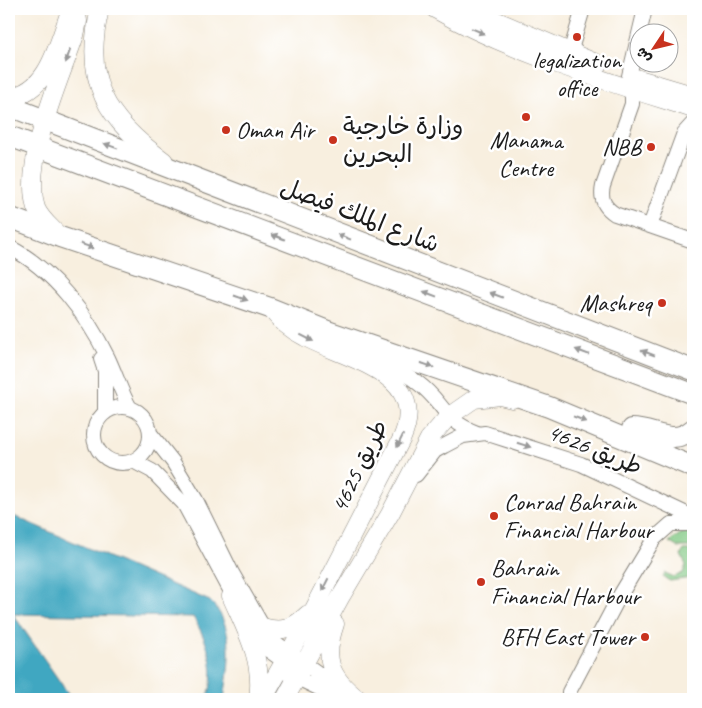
<svg xmlns="http://www.w3.org/2000/svg" width="702" height="708" font-family="Caveat,'Playpen Sans Arabic',sans-serif">
	<style>
		.green { fill: #83c985; stroke: #507250 }
		.water { fill: #41a7c1; stroke: #2e626e }
		.lines { fill: none; stroke-linecap: round; stroke-linejoin: round }
		.minor-casing { stroke: #8a867e; stroke-width: 16 }
		.major-casing { stroke: #8a867e; stroke-width: 19 }
		.highway-casing { stroke: #8a867e; stroke-width: 22 }
		.minor { stroke: #fff; stroke-width: 14 }
		.major { stroke: #fff; stroke-width: 18 }
		.highway { stroke: #fff; stroke-width: 20 }
		.oneway { fill: #999 }
		.poi-dot { fill: #c8321e; stroke: #fff; stroke-width: 2 }
		.labels { text-anchor: middle; dominant-baseline: central; stroke-width: 5; stroke-linejoin: round; paint-order: stroke }
		.poi-label { font-size: 24px; fill: #1c1c1c; stroke: #fff; text-anchor: start }
		.street-label { font-size: 24px; fill: #1c1c1c; stroke: #fff }
	</style>
	<rect width="100%" height="100%" fill="#fff"/>
	<filter id="ink" filterUnits="userSpaceOnUse"><feTurbulence type="fractalNoise" baseFrequency=".02" numOctaves="2"/><feDisplacementMap in="SourceGraphic" scale="10" xChannelSelector="R" yChannelSelector="G"/><feConvolveMatrix kernelMatrix="1 2 1 2 8 2 1 2 1" color-interpolation-filters="sRGB"/></filter>
	<filter id="wash" filterUnits="userSpaceOnUse"><feTurbulence type="fractalNoise" baseFrequency=".0096" numOctaves="4" result="noise"/><feDisplacementMap in="SourceGraphic" scale="20" xChannelSelector="R" yChannelSelector="G"/><feGaussianBlur stdDeviation="1.12" result="paint"/><feColorMatrix in="noise" values="0 0 0 0 0 0 0 0 0 0 0 0 0 0 0 0 0 1.4 0 .05"/><feComposite in="paint" operator="in"/></filter>
	<g filter="url(#wash)">
		<rect width="100%" height="100%" fill="#f8efdf"/>
		<path class="green" d="M693,531V547H677L669,542L680,534Z
			M684,550H693V573L691,578L670,581L663,577L665,573L674,577L683,573L686,565L681,555Z"/>
		<path class="water" d="M9,514L210,601C237,627 229,666 224,699H207C218,670 208,642 193,617L13,614L72,699H9Z"/>
	</g>
	<g filter="url(#ink)">
		<g class="lines">
			<g class="minor-casing">
				<path id="minor" d="M579,57L572,46L583,9
					M629,76L645,9
					M627,87L632,95V104L603,186C600,199 604,207 615,214L693,241
					M650,226L684,133L693,123
					M9,247C53,269 87,315 108,358C116,375 121,392 130,408
					M360,349C379,361 401,369 418,383C444,402 441,419 477,433
					M101,359L105,371V413
					M94 435a28 28 0 1 1 56 0a28 28 0 1 1-56 0Z
					M150,433L173,462L196,500L232,573L263,627L276,643L344,692
					M133,461L152,471L184,504L237,603
					M416,475L435,451L444,446L463,436L485,433L581,464L693,517
					M249,624L268,650L291,666
					M289,674L339,698
					M569,699V692L619,597L654,539L671,524H693"/>
			</g>
			<g class="major-casing">
				<path id="major" d="M100,9C82,82 106,119 164,161
					M435,9C511,53 609,82 693,109
					M469,9L598,64
					M636,78L693,95
					M9,97C50,92 58,42 71,9
					M60,237C52,228 40,219 36,208C22,161 60,80 75,35L78,21L76,9
					M231,596C246,630 264,661 258,699
					M335,624C323,658 329,677 358,699
					M263,627C283,633 293,628 308,614
					M263,699L313,611L402,438C430,373 347,360 305,337C291,330 280,321 270,308
					M285,699L340,598L390,514L429,439L448,417L474,399L500,396L512,399"/>
			</g>
			<g class="highway-casing">
				<path id="highway" d="M9,106L693,370
					M9,136L693,394
					M9,217L60,237L270,308L330,332L549,407L693,467
					M632,429C654,429 672,447 693,429"/>
			</g>
			<use href="#minor" class="minor"/>
			<use href="#major" class="major"/>
			<use href="#highway" class="highway"/>
		</g>
		<defs><path id="oneway-solid" d="M-6-.8H1V-3.2L6.5 0L1 3.2V.8H-6Z" transform="scale(1.25)"/></defs>
		<g class="oneway">
			<use href="#oneway-solid" transform="translate(478 31) rotate(23)"/>
			<use href="#oneway-solid" transform="translate(68 56) rotate(109)"/>
			<use href="#oneway-solid" transform="translate(111 146) rotate(-160)"/>
			<use href="#oneway-solid" transform="translate(278 237) rotate(-159)"/>
			<use href="#oneway-solid" transform="translate(344 237) rotate(-159)"/>
			<use href="#oneway-solid" transform="translate(87 246) rotate(19)"/>
			<use href="#oneway-solid" transform="translate(430 294) rotate(-159)"/>
			<use href="#oneway-solid" transform="translate(496 295) rotate(-159)"/>
			<use href="#oneway-solid" transform="translate(241 298) rotate(19)"/>
			<use href="#oneway-solid" transform="translate(307 338) rotate(27)"/>
			<use href="#oneway-solid" transform="translate(582 352) rotate(-159)"/>
			<use href="#oneway-solid" transform="translate(648 353) rotate(-159)"/>
			<use href="#oneway-solid" transform="translate(427 365) rotate(19)"/>
			<use href="#oneway-solid" transform="translate(580 419) rotate(21)"/>
			<use href="#oneway-solid" transform="translate(400 441) rotate(116)"/>
			<use href="#oneway-solid" transform="translate(524 445) rotate(18)"/>
			<use href="#oneway-solid" transform="translate(325 585) rotate(117)"/>
		</g>
	</g>
	<g class="poi-dot">
		<circle cx="577" cy="37" r="5"/>
		<circle cx="526" cy="117" r="5"/>
		<circle cx="226" cy="130" r="5"/>
		<circle cx="333" cy="140" r="5"/>
		<circle cx="651" cy="147" r="5"/>
		<circle cx="662" cy="303" r="5"/>
		<circle cx="494" cy="516" r="5"/>
		<circle cx="481" cy="582" r="5"/>
		<circle cx="645" cy="637" r="5"/>
	</g>
	<g class="labels">
		<g class="poi-label">
			<text x="577" y="60" text-anchor="middle">legalization<tspan x="577" dy="28">office</tspan></text>
			<text x="343" y="126">وزارة خارجية<tspan x="343" dy="28">البحرين</tspan></text>
			<text x="236" y="130">Oman Air</text>
			<text x="526" y="140" text-anchor="middle">Manama<tspan x="526" dy="28">Centre</tspan></text>
			<text x="641" y="147" text-anchor="end">NBB</text>
			<text x="652" y="303" text-anchor="end">Mashreq</text>
			<text x="504" y="502">Conrad Bahrain<tspan x="504" dy="28">Financial Harbour</tspan></text>
			<text x="491" y="568">Bahrain<tspan x="491" dy="28">Financial Harbour</tspan></text>
			<text x="635" y="637" text-anchor="end">BFH East Tower</text>
		</g>
		<g class="street-label">
			<text transform="translate(360 215) rotate(21)">شارع الملك فيصل</text>
			<text transform="translate(595 449) rotate(22)">طريق 4626</text>
			<text transform="translate(359 466) rotate(-64)">طريق 4625</text>
		</g>
	</g>
	<rect width="702" height="708" fill="none" stroke="#fff" stroke-width="30"/>
	<g transform="translate(654 48) rotate(235)"><circle r="24" fill="#ffffff" stroke="#a4a4a4"/>
	<path d="M0-4L9 19L0 12L-9 19Z" fill="#c8321e"/>
	<text y="-8" font-size="14" font-weight="bold" text-anchor="middle" fill="#1c1c1c">ش</text>
	</g>
</svg>
